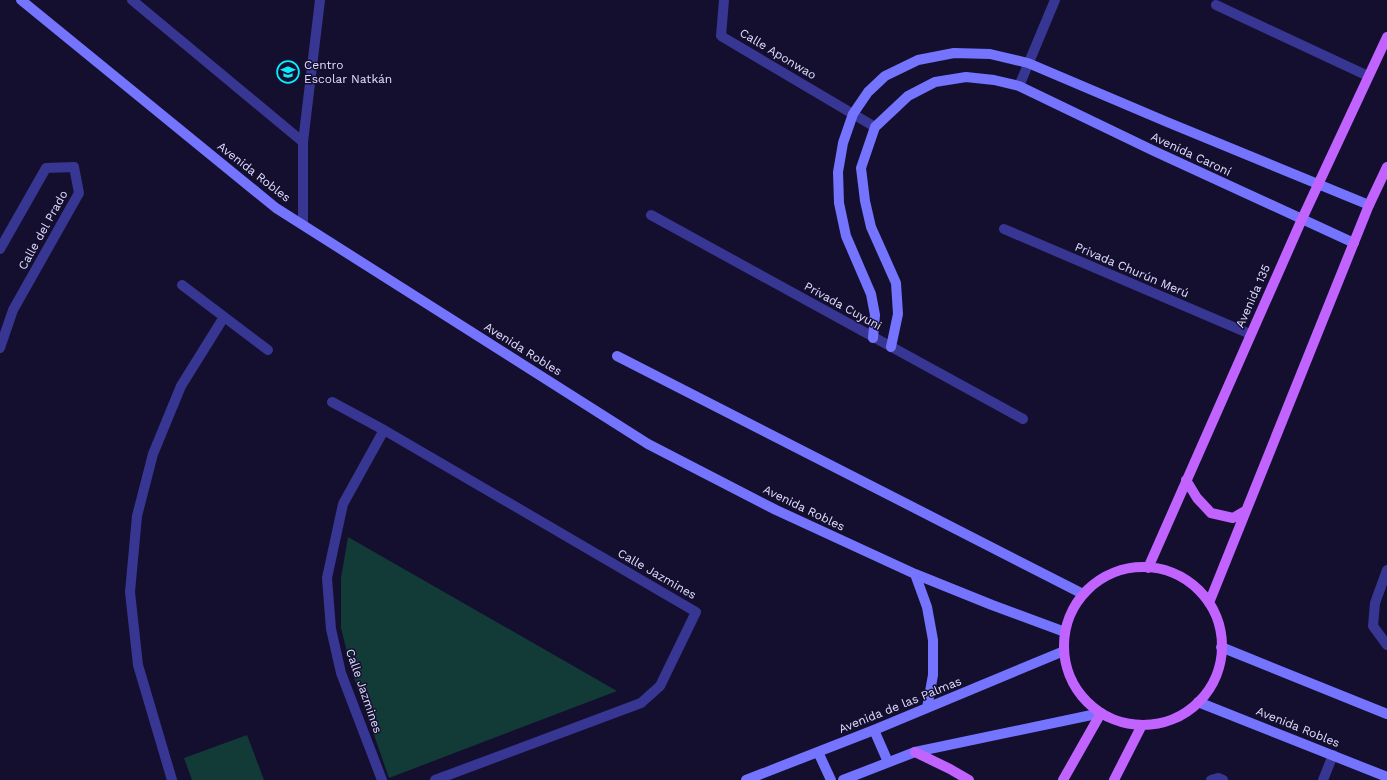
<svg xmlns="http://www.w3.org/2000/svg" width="1387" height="780" font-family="'Work Sans',sans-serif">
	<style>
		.green { fill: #123a37 }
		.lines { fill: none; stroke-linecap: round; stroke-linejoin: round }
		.lane { stroke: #373692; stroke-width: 10 }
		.street { stroke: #373692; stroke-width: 10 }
		.secondary { stroke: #7474ff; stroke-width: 10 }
		.primary { stroke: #c164ff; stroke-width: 10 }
		.labels { text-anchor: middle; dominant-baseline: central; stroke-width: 3; stroke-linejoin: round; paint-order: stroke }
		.street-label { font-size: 12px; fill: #e0ddff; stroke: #140f2f }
		.poi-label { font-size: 12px; fill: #e0ddff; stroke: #140f2f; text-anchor: start }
	</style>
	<rect width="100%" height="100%" fill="#140f2f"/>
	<path class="green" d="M348,537L617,691L389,778L352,672L341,628V578Z
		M247,735L264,780H192L184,758Z"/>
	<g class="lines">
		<path class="lane" d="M132,0L303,142V225
			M303,142L320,0
			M1211,780L1218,778L1223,780
			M1323,780L1333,755"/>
		<path class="street" d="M724,0L721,36L875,127
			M1216,5L1368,76
			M1019,86L1055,0
			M651,215L1023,419
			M1004,229L1250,334
			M0,249L46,168L74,167L79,193L13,310L0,348
			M182,285L268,350
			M332,402L384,430L696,612L660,686L641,703L435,780
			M1387,570L1375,603L1373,626L1387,645
			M172,780L138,665L130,592L137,516L153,454L181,386L224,317
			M382,780L341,673L331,629L327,578L343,504L384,430"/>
		<path class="secondary" d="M21,0L276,208L648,444L776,510L915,574L992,605L1065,632
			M873,338L875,315L871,294L846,236L839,203L838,172L843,143L853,114L868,92L885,76L918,60L954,53L990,54L1028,63L1167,122L1369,205
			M891,347L898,314L896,283L871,227L865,201L861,168L875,127L908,96L935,82L966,77L994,80L1019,86L1154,151L1354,243
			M617,356L1083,594
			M915,574L927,607L933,640V675L927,708
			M1221,647L1387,714
			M1198,702L1387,777
			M874,730L888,762
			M818,752L831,780
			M746,780L874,730L1064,651
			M843,780L915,752L1101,713"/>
		<path class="primary" d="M1186,480L1197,498L1211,513L1233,518L1245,511
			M1064 646a79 79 0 1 1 158 0a79 79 0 1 1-158 0Z
			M1148,568L1302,219L1387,37
			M1209,603L1369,205L1387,167
			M915,752L950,769L969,780
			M1063,780L1101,713
			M1114,780L1142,725"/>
	</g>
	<defs>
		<g id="school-ring" transform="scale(1.15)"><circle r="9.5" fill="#140f2f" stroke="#09ecff" stroke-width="1.5"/><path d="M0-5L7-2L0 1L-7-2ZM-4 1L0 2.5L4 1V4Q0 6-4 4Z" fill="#09ecff"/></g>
	</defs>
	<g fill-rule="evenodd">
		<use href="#school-ring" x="288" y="72"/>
	</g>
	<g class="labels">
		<g class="street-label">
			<text transform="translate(778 54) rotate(31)">Calle Aponwao</text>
			<text transform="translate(1191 154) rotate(25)">Avenida Caroní</text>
			<text transform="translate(254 172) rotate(38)">Avenida Robles</text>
			<text transform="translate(43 230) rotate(-61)">Calle del Prado</text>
			<text transform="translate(1132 270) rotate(23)">Privada Churún Merú</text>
			<text transform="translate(1253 296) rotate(-66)">Avenida 135</text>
			<text transform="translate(843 306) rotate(29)">Privada Cuyuni</text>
			<text transform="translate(523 349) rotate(32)">Avenida Robles</text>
			<text transform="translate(804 508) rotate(26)">Avenida Robles</text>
			<text transform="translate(657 574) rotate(30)">Calle Jazmines</text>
			<text transform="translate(364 691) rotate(71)">Calle Jazmines</text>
			<text transform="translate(900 705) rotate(-22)">Avenida de las Palmas</text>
			<text transform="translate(1298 727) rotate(22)">Avenida Robles</text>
		</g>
		<g class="poi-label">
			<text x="304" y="65">Centro<tspan x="304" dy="14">Escolar Natkán</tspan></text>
		</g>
	</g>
</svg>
